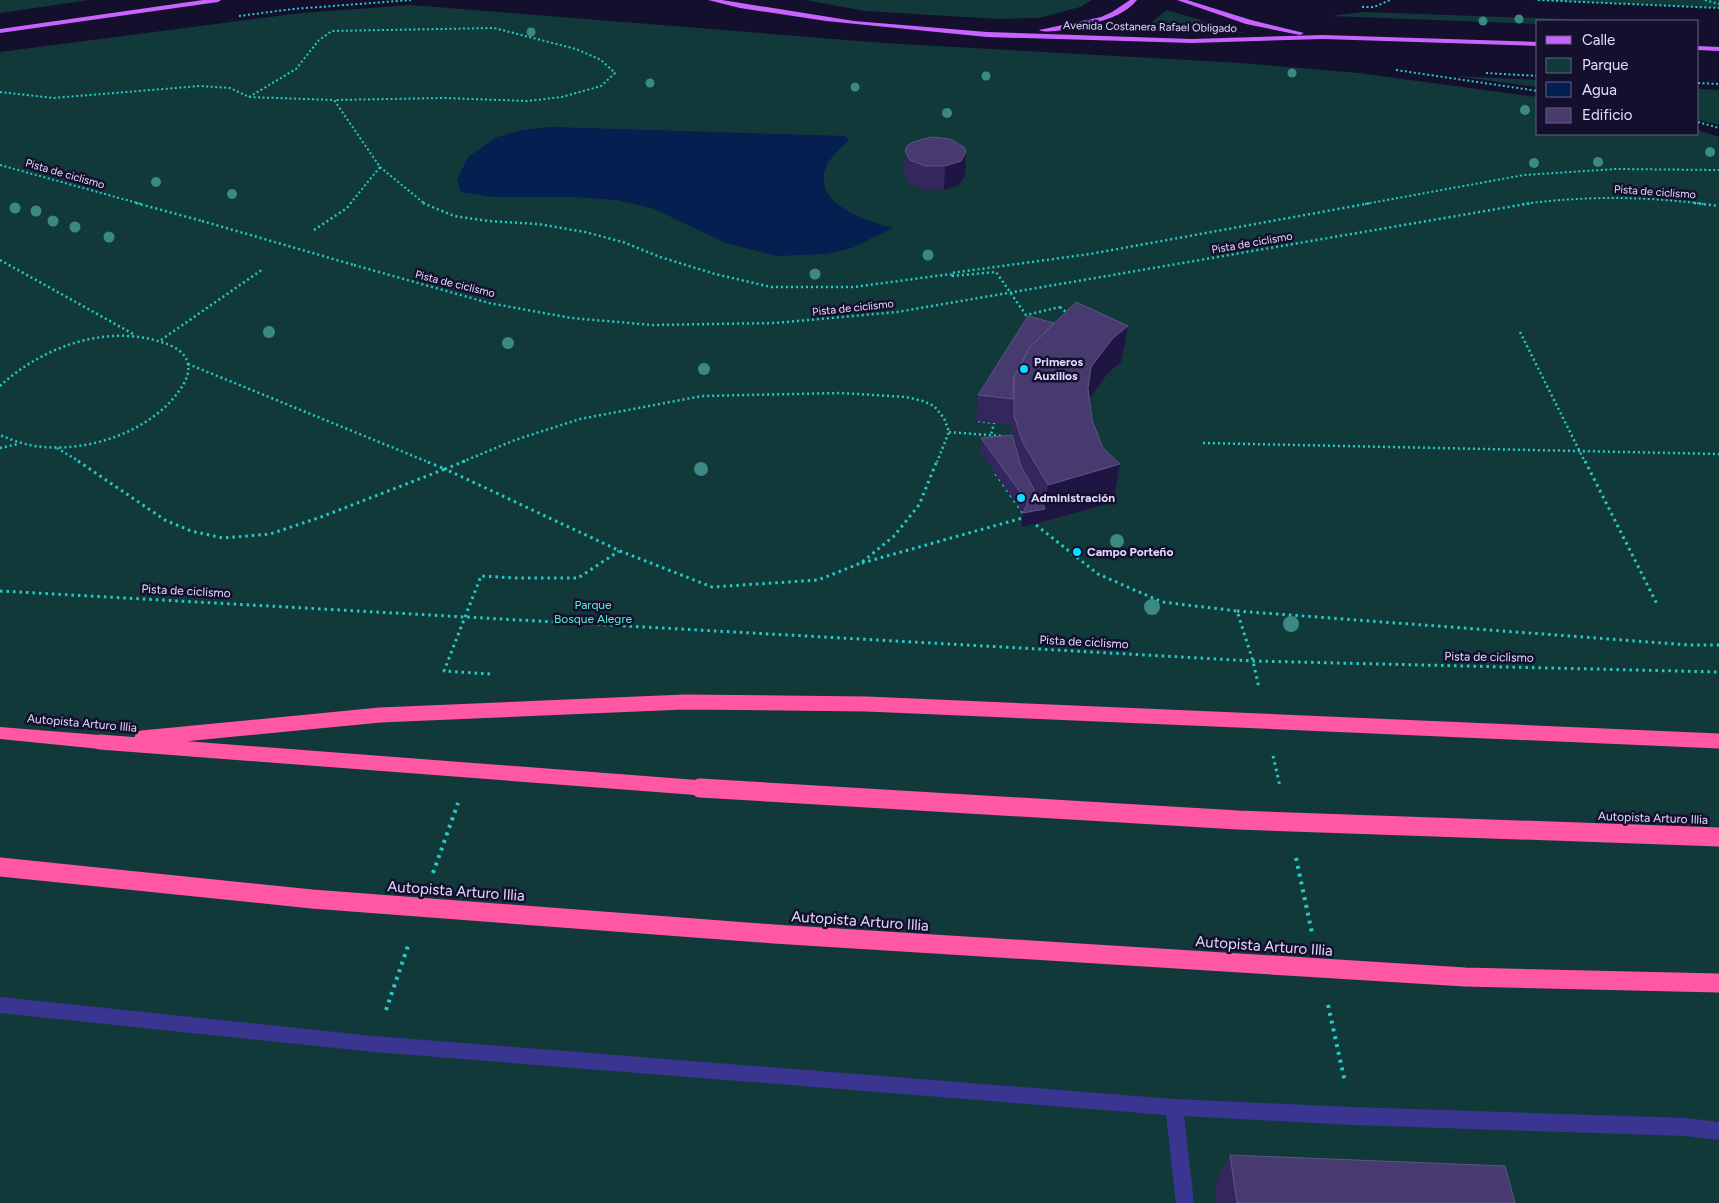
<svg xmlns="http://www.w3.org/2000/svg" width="1719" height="1203" font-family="Figtree,sans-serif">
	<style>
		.green { fill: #113939 }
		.water { fill: #051f51 }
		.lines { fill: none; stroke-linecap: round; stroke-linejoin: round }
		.path-far3 { stroke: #23ccc6; stroke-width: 2; stroke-dasharray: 2 2.5; stroke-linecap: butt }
		.path-far2 { stroke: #23ccc6; stroke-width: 2.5; stroke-dasharray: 2 3; stroke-linecap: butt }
		.path-far1 { stroke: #23ccc6; stroke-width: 3; stroke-dasharray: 2.5 4; stroke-linecap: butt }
		.path { stroke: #23ccc6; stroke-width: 4; stroke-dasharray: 3 5; stroke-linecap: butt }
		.minor { fill: #3b3592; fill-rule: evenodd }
		.major { fill: #c963ff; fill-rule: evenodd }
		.highway { fill: #ff57a3; fill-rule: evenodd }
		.path-bridge-far1 { stroke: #23ccc6; stroke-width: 2.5; stroke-dasharray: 2 3; stroke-linecap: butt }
		.path-bridge { stroke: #23ccc6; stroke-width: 3; stroke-dasharray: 2.5 4; stroke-linecap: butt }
		.highway-bridge-far1 { stroke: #ff57a3; stroke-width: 15 }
		.highway-bridge { stroke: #ff57a3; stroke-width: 19 }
		.tree { fill: #3b8985 }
		.wall { fill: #33275d }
		.shaded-wall { fill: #1f1543 }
		.building { fill: #463a6f; stroke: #5e5485 }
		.poi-dot { fill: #08dfff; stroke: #150f2e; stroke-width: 2 }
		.labels { text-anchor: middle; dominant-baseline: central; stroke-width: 5; stroke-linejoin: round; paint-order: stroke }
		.far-street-label { font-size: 11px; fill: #e1dcff; stroke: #150f2e }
		.poi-label { font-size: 12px; font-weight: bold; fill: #e1dcff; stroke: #150f2e; text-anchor: start }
		.street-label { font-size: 12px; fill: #e1dcff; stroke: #150f2e }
		.park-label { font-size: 12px; fill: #5aedcc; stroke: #150f2e }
		.near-street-label { font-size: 15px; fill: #e1dcff; stroke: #150f2e }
	</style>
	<rect width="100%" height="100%" fill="#150f2e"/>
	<path class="green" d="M0,0H89L0,13Z
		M805,0H1092L1080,7L1039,18L998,19L865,11Z
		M1530,0H1719V8Z
		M411,5L884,43L1241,63L1358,73L1538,97V134H1698V130L1719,137V1203H0V52L301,13Z
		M1167,10L1244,33L1144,28Z
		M1364,12L1622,21H1538V24L1331,16Z
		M1455,76L1538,80V87Z
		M1698,89L1719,90V125L1698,120Z"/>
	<path class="water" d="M552,127L845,136L849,140C841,148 830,157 826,167C811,204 868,222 893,228L852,248L825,254L777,256L726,243L652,208L616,200L574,197H493L461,192L457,180L468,157L497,137L522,130Z"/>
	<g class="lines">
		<path class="path-far3" d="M1538,0L1719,8
			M1705,0L1719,4
			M1362,7H1374L1390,0
			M239,16L293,9L411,0
			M1396,70L1538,91
			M1486,73L1538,76
			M1698,83L1719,84
			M0,92L53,98L200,86L230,88L249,97L334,100L380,167L350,204
			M249,97L296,69L319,40L332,31L494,28L576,49L601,60L615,73L601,86L562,97L527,101L444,98L334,100
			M1698,122L1719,128
			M0,165L141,204
			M380,167L425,204
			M1365,204L1524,175L1616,169L1719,170
			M1522,204C1584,196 1642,196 1704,204"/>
		<path class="path-far2" d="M136,203L202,221
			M423,203L454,216L488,221L538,224L585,232L623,242L660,257L715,274L771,287H854L951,274
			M1694,203L1719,206
			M314,230L347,208L351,203
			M0,260L135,335
			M354,265L489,303L571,318L653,325L775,323L897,312L1532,203
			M952,276L951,273L1090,254L1371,203
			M1060,307L1067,313
			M1520,332L1585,462
			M161,340L263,269
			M188,364L428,462
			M0,386C42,347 107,323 164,343C174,346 186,353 188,364C190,376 183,386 176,395C147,432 90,451 44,447C28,446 14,441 0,435
			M978,421L994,423L991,435L993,440
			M949,432L1001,436
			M1203,443L1719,454
			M0,448L18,444
			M57,448L80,462
			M462,462L515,440L580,419L702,396L841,393L906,397L923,401L934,406L944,418L949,432L937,462"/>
		<path class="path-far1" d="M78,461L165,520L191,531L223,538L270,534L321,517L445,469L425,461
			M465,461L445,469L620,551L712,587L818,580L861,563L894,536L919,505L937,461
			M1585,461L1658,606
			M1031,521L1098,574L1162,602L1237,611L1253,661L1259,688
			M862,563L1026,517L994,471
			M515,578H578L619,551
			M0,591L1253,661L1719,672
			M1237,611L1689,645H1719
			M1273,756L1280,786"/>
		<path class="path" d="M1296,858L1312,933
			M433,873L458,803
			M1328,1005L1345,1082
			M386,1010L409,943"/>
		<path class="minor" d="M0,997L374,1036L1174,1099L1352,1107L1686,1118L1719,1122V1140L1686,1136L1352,1125L1184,1116L1194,1203H1176L1166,1115L374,1052L0,1013Z"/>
		<path class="major" d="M203,0H221L218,2L0,33V29Z
			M708,0H722L854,21L987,32L1192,39L1323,35L1538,42V46L1323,39L1192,43L987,37L826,21L740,8Z
			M1130,0H1137C1131,7 1124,12 1115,16C1103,22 1049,36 1039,30L1101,17L1112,12Z
			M1177,0H1187L1251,20L1304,33L1300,35L1246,24Z
			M1698,46L1719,47V51L1698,50Z"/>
		<path class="highway" d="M0,727L100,735L106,737L108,742L106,747L100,749L0,739Z"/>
		<path class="path-bridge-far1" d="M202,221L354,265
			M952,276L996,272L1026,315L1060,307"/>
		<path class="path-bridge" d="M490,674L444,671L481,576L515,578"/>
		<path class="highway-bridge-far1" d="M142,738L380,715L684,702L867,704L1719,741
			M100,742L716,789"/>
		<path class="highway-bridge" d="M700,788L1238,820L1719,837
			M0,867L312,899L774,934L1465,977L1719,983"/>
	</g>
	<g class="tree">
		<circle cx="1519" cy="19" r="4.5"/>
		<circle cx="1483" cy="21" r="4.5"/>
		<circle cx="531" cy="32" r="4.5"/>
		<circle cx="1292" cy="73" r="4.5"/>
		<circle cx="986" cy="76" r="4.5"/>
		<circle cx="650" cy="83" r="4.5"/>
		<circle cx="855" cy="87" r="4.5"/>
		<circle cx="1525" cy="110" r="5"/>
		<circle cx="947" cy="113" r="5"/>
		<circle cx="1710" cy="152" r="5"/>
		<circle cx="1598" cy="162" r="5"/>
		<circle cx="1534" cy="163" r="5"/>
		<circle cx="156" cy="182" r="5"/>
		<circle cx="232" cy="194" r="5"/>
		<circle cx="15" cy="208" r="5.5"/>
		<circle cx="36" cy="211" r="5.5"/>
		<circle cx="53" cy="221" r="5.5"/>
		<circle cx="75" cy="227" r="5.5"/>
		<circle cx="109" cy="237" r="5.5"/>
		<circle cx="928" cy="255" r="5.5"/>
		<circle cx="815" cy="274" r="5.5"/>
		<circle cx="269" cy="332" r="6"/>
		<circle cx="508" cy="343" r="6"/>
		<circle cx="704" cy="369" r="6"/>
		<circle cx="701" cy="469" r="7"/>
		<circle cx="1117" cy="541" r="7"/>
		<circle cx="1152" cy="607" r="8"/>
		<circle cx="1291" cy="624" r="8"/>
	</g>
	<path class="wall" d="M905,151L966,152L965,176L959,185L944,190H925L909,184L904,174Z
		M1054,323L1128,326L1121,362L1107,374L1089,398L1092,420L1103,448L1120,464L1113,502L1043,522L1021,527L1023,513L980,452L981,438L1011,435V420L1010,425L976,421L978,395Z
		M1230,1155L1515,1203H1217L1215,1184Z"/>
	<path class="shaded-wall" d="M966,152L965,176L959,185L944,190L945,166Z
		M1128,326L1121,362L1107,374L1086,404L1091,367L1113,338Z
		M1120,464L1113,502L1043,522L1021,527L1023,513L1045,509L1048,485Z"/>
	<path class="building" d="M931,137L950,139L964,147L966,152L961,161L945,166H925L910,160L905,151L907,146L913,142Z
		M1076,302L1128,326L1113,338L1091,367L1088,388L1092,420L1103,448L1120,464L1048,485L1023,443L1014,416V377L1030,347Z
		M1028,316L1054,323L1030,347L1014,377L1013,399L978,395Z
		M1012,435L1021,466L1045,509L1023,513L1028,503L981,438Z
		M1230,1155L1505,1166L1515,1203H1237Z"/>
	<g class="poi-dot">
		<circle cx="1024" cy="369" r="5"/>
		<circle cx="1021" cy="498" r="5"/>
		<circle cx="1077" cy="552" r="5"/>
	</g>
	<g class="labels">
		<g class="far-street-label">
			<text transform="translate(1150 27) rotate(1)">Avenida Costanera Rafael Obligado</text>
			<text transform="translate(65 174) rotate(16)">Pista de ciclismo</text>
			<text transform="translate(1655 192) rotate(4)">Pista de ciclismo</text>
			<text transform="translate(1252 243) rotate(-10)">Pista de ciclismo</text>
			<text transform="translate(455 284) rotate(14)">Pista de ciclismo</text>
			<text transform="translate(853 308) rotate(-6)">Pista de ciclismo</text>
		</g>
		<g class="poi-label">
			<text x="1034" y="362">Primeros<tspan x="1034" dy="14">Auxilios</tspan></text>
			<text x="1031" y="498">Administración</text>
			<text x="1087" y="552">Campo Porteño</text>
		</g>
		<g class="street-label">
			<text transform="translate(186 591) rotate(3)">Pista de ciclismo</text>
			<text transform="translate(1084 642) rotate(3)">Pista de ciclismo</text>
			<text transform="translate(1489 657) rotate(1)">Pista de ciclismo</text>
			<text transform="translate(82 723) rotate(5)">Autopista Arturo Illia</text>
			<text transform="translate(1653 818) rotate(2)">Autopista Arturo Illia</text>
		</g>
		<g class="park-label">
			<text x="593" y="605">Parque<tspan x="593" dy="14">Bosque Alegre</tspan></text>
		</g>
		<g class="near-street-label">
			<text transform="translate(456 891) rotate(4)">Autopista Arturo Illia</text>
			<text transform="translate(860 921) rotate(4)">Autopista Arturo Illia</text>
			<text transform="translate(1264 946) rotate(4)">Autopista Arturo Illia</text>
		</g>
	</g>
	<rect x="1536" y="20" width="162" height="115" fill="#150f2e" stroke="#676182"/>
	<rect x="1546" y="36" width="25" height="8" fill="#c963ff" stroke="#676182"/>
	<text x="1582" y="45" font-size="15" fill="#e1dcff">Calle</text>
	<rect x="1546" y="58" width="25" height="15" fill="#113939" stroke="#676182"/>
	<text x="1582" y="70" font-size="15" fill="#e1dcff">Parque</text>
	<rect x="1546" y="82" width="25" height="15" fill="#051f51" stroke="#676182"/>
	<text x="1582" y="95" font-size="15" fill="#e1dcff">Agua</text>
	<rect x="1546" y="108" width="25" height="15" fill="#463a6f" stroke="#676182"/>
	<text x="1582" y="120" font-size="15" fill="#e1dcff">Edificio</text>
</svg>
